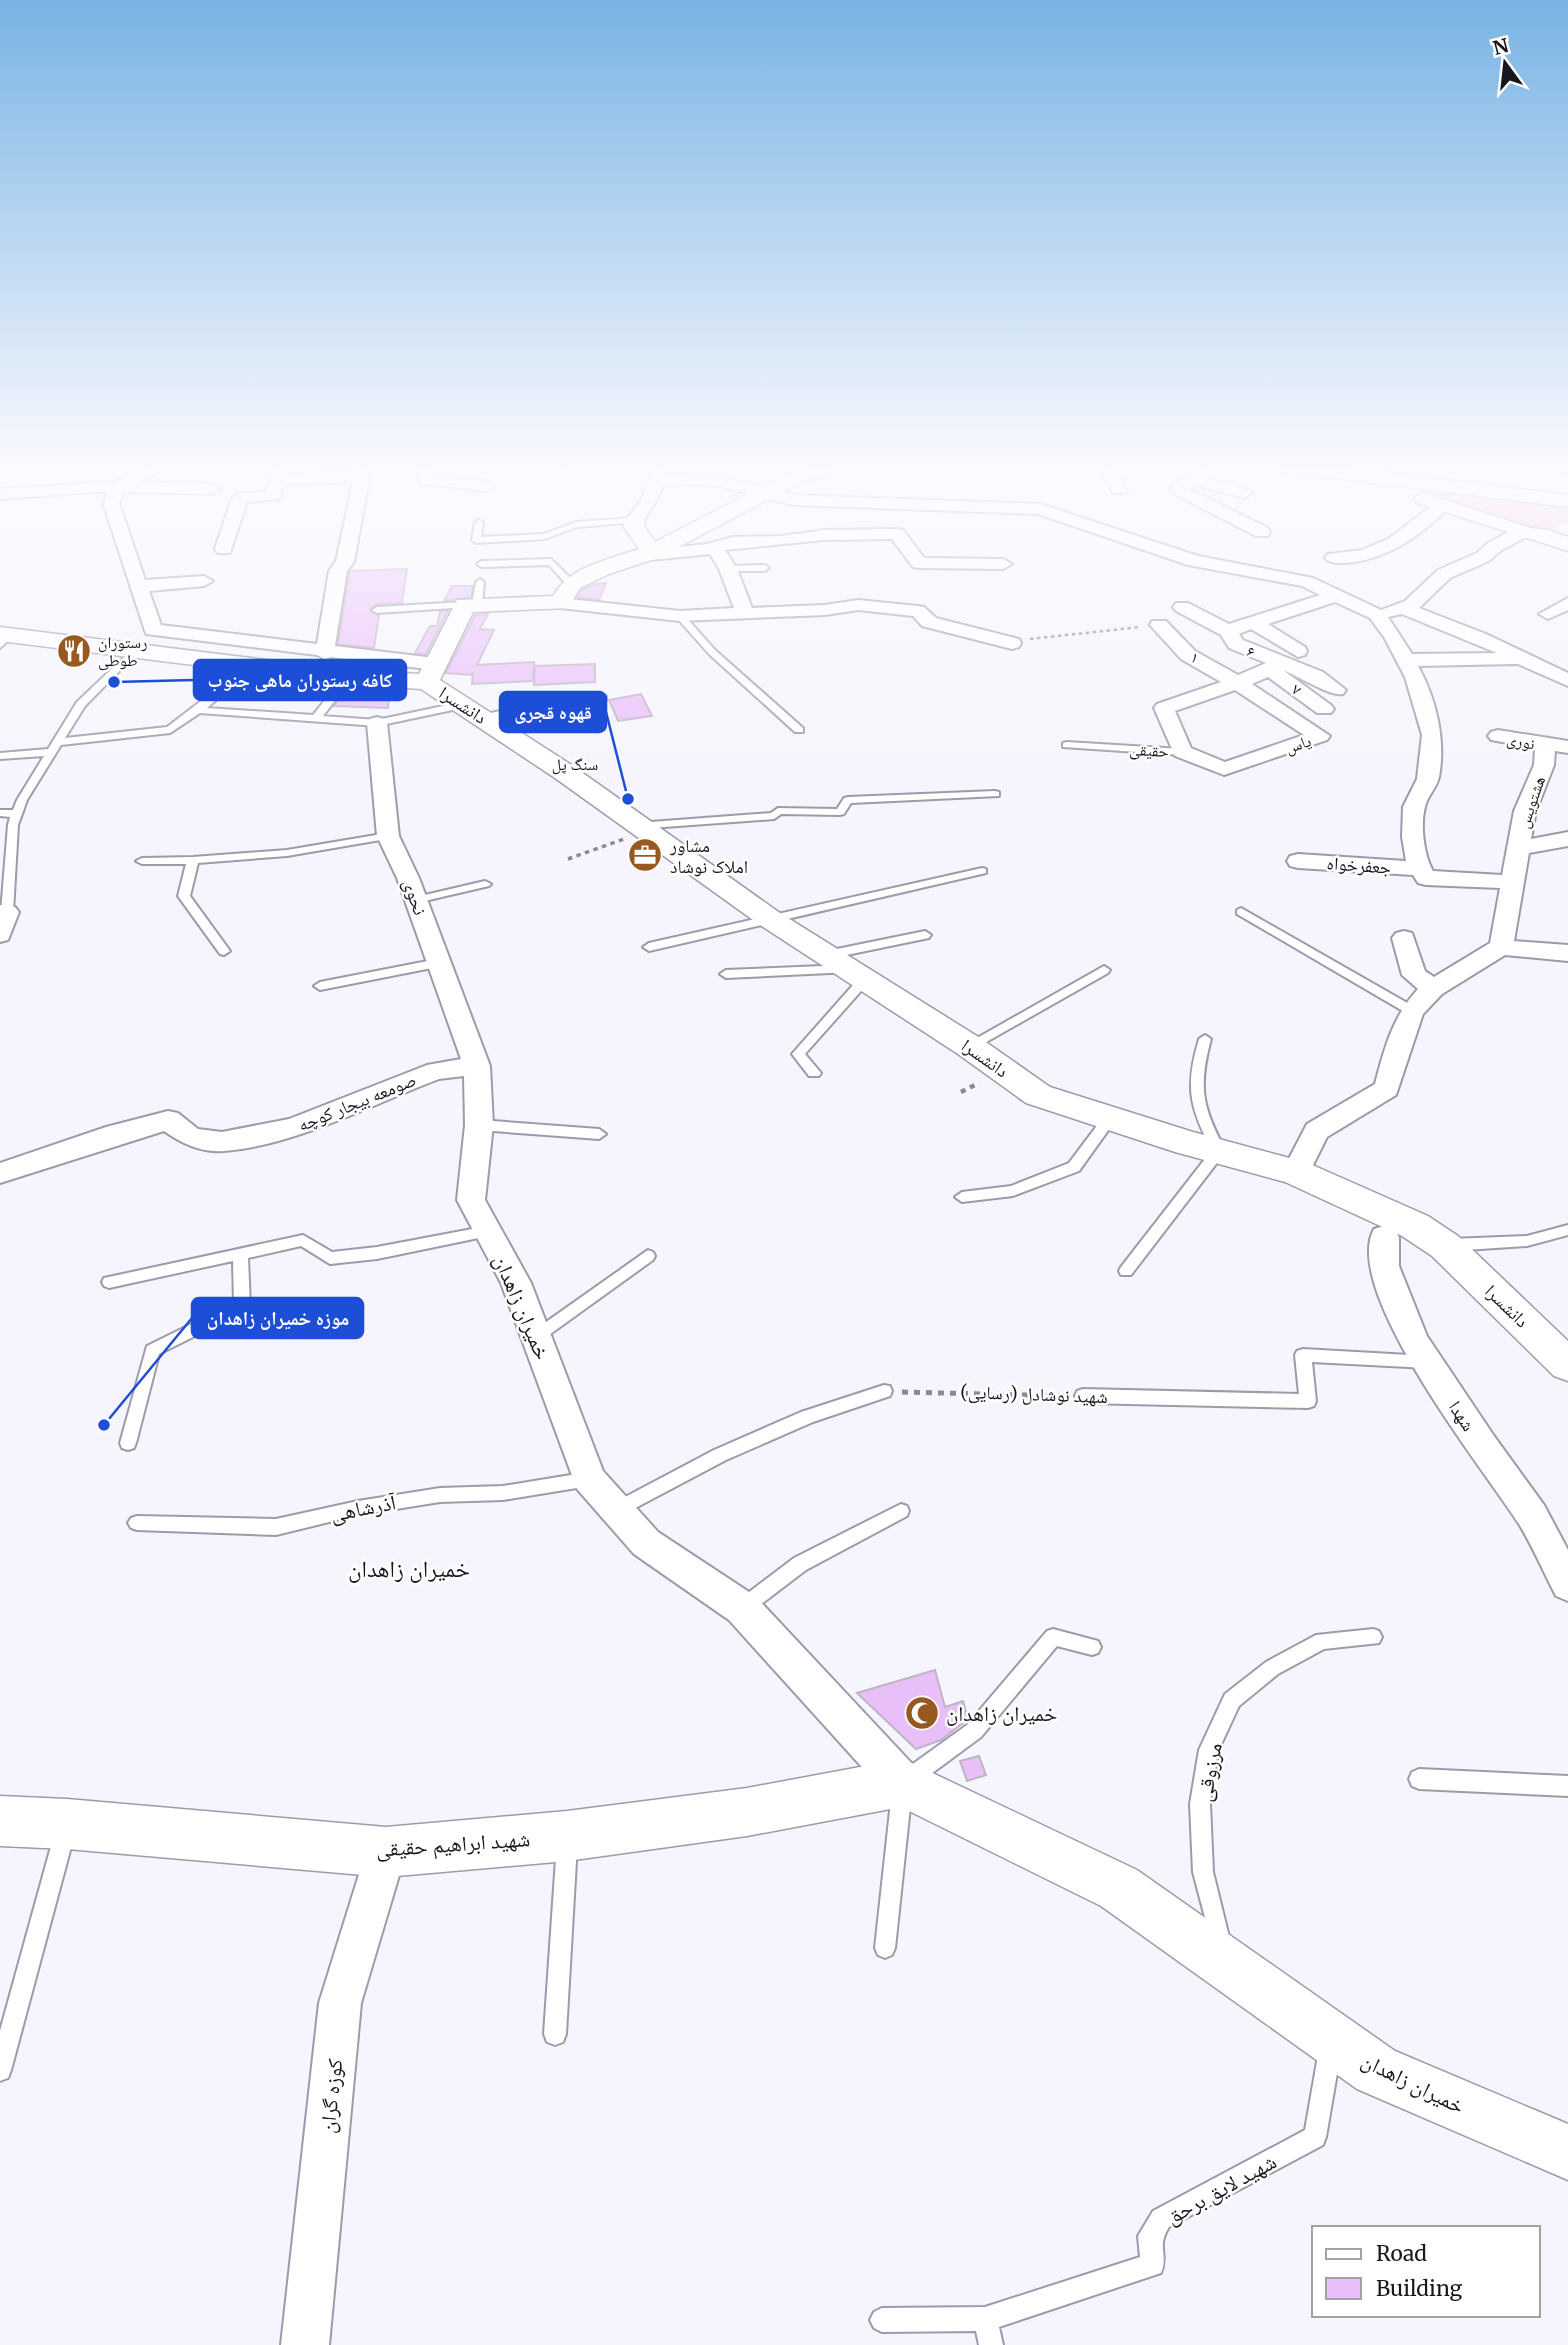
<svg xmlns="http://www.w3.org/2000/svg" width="1568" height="2345" font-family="Merriweather,'Noto Naskh Arabic',serif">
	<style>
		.green { fill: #f2c4e0 }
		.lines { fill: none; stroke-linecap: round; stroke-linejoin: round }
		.river { fill: #71b2dd; fill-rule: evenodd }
		.building { fill: #e9bffa; stroke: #bfb4c4; stroke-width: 2 }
		.service-casing { stroke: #9c9bac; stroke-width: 4 }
		.minor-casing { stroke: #9c9bac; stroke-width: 4 }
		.tertiary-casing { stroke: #9c9bac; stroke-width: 3 }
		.path-far3 { stroke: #8a8a91; stroke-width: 2.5; stroke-dasharray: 3.5 3.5; stroke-linecap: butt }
		.path-far2 { stroke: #8a8a91; stroke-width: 3.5; stroke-dasharray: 4.5 4.5; stroke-linecap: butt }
		.path-far1 { stroke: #8a8a91; stroke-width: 4.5; stroke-dasharray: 5 5; stroke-linecap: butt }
		.path { stroke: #8a8a91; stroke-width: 5; stroke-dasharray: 6 6; stroke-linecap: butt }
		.service { fill: #fff; fill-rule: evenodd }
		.minor { fill: #fff; fill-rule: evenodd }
		.tertiary { fill: #fff; fill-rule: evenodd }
		.labels { text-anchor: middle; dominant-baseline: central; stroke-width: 5; stroke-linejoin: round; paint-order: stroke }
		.far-poi-label { font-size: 16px; fill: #17171d; stroke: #fff; text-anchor: start }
		.far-street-label { font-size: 16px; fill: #17171d; stroke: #fff }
		.far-neighbourhood-label { font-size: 16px; fill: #17171d; stroke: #fff }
		.street-label { font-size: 18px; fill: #17171d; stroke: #fff }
		.poi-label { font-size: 18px; fill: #17171d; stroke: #fff; text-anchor: start }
		.near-street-label { font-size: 21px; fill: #17171d; stroke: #fff }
		.near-poi-label { font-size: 21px; fill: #17171d; stroke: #fff; text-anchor: start }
		.near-neighbourhood-label { font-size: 23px; fill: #17171d; stroke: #fff }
		.leader { fill: none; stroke: #1d4ed8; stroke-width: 2.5 }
		.callout-dot { fill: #1d4ed8; stroke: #fff; stroke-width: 2.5 }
		.callout { fill: #1d4ed8; stroke: #1d4ed8; stroke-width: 2.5 }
		.callout-label { font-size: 19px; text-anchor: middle; font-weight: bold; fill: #fff }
	</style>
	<rect width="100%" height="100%" fill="#f6f5fd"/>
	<path class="green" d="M1424,488L1568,508V523L1544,531L1416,492Z"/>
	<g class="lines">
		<path class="river" d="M1545,464H1568V475L1549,469Z"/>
	</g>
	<path class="building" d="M407,569L402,603L377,604L370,609L379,615L374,648L338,644L350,571Z
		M606,583L599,600L578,597L582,590L595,584Z
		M452,586H473L471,597L444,601Z
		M440,611H448L426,654L415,653L430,626H437Z
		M488,614L480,629L494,630L477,665L534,662L533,681L472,684L473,672L472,675L446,673L475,615Z
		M331,660L393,667V670L325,664V661Z
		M595,664V682L534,685L535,666Z
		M349,687L390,690L388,708L334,706Z
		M641,694L652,716L618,721L609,700Z
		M935,1670L945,1707L963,1701L968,1719L941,1740L916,1749L857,1693Z
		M979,1756L986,1775L967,1781L960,1761Z"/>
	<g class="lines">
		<g class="service-casing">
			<path id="service" d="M635,518H638V522L577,527L545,539L476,543L472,540L475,522L479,520L483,522L481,537L544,534L576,522Z
				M551,559L574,582V586H568L549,565L481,567L477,564L481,561Z
				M728,566L765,565L769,568L765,571H725L724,569Z
				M480,579L484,582L482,604L477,607L472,604L476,582Z
				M465,602L468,603V607L377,613L372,610L377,607Z
				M677,614H683L715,650L803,728V732H795L709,654L677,618Z
				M7,632L15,634L0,648V639Z
				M135,647L138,648V652L85,706L65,738L167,727L239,672L242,673V677L207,708L313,715L345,675L348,674L353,677L323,716L377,720L462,702L467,705L462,708L377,726L200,713L170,733L61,745L27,800L18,825L13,912L7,916L3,914L1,912L8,825L10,817L0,816V810H13L17,800L44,756L0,759V753L48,749L77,702Z
				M603,695L606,696V700L557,705L481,721L476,718L481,715L557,699Z
				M1067,742L1182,749L1187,752L1182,755L1063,747V743Z
				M995,791L999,792V796L851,803L844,814L840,815L781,814L774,819L637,829L632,826L637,823L771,813L778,808L837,809L844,798L848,797Z
				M388,833L392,834V838L287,856L198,863L190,896L230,951L224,955L220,954L178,896L186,864H142L136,861L142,858L193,857L287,850Z
				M982,868L986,869V873L649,951L643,947L649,943Z
				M485,881L491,884L489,886L416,903L410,900L412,898Z
				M1241,908L1416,1008L1418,1011L1412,1015L1408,1014L1237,914V910Z
				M925,931L931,935L929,938L827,959L821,955L827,951Z
				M438,959L442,960L444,963L442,966L320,990L314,986L320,982Z
				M847,965L853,969L851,972L726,978L720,974L726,970Z
				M1104,966L1110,970L1108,973L974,1049H964L963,1046Z
				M865,975L869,976L871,979L869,982L805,1054L821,1073L819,1076H809L792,1054L861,976Z
				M1205,1035L1211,1039C1198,1087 1202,1108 1226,1151L1131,1275H1121L1119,1271L1121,1267L1212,1150C1189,1107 1185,1086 1199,1039Z
				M1110,1113L1117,1118L1079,1171L1013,1196L962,1202L955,1197L962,1192L1011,1186L1069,1163L1105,1115Z
				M479,1120L599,1129L606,1134L599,1139L479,1130L472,1125Z
				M1568,1225V1235L1527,1246L1450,1251L1445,1249L1443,1245L1445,1241L1450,1239L1527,1236Z
				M488,1226L493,1227L495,1231L493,1235L377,1259L330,1264L301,1246L248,1258L250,1306L247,1310L159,1354L136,1443L134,1448L128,1450L122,1448L120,1443L147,1346L234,1303L233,1261L109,1288L104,1286L102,1282L104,1278L303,1235L332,1252L377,1247Z
				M648,1250L653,1252L655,1256L653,1260L542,1340L537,1342L532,1340L529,1336L532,1332Z
				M1303,1349L1427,1356L1433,1358L1435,1362L1433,1366L1427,1368L1312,1362L1316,1401L1314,1406L1308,1408L1083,1403L1077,1401L1075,1396L1077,1391L1083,1389L1299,1394L1295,1355L1297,1351Z
				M884,1385L890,1386L892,1391L890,1396L813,1422L726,1460L622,1515L616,1517L610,1515L608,1510L610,1505L714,1450L801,1412Z
				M589,1472L595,1474L597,1479L595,1484L589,1486L503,1500L440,1502L358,1515L276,1535L137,1530L131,1528L128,1523L131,1518L137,1516L276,1519L358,1501L440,1488L503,1486Z
				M901,1504L907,1506L909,1511L907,1516L806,1570L748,1614L742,1616L736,1614L733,1608L736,1602L794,1558Z
				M1053,1629L1098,1641L1101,1647L1098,1653L1092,1655L1057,1646L981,1737L912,1788L895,1948L892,1955L885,1958L878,1955L875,1948L893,1783L896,1776L967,1725L1047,1631Z
				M1373,1629L1379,1631L1382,1637L1379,1643L1324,1649L1278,1674L1239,1706L1218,1751L1210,1804L1213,1872L1230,1941L1227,1948L1220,1951L1213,1948L1193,1872L1190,1804L1199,1750L1225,1694L1266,1662L1316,1635Z
				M1419,1769L1568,1776V1796L1419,1789L1412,1786L1409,1779L1412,1772Z
				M65,1822L72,1825L75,1832L11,2070L8,2078L0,2081V2031L55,1832L58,1825Z
				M567,1834L574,1837L577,1844L566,2034L563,2042L555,2045L547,2042L544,2034L557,1844L560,1837Z
				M1330,2039L1338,2042L1341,2050L1326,2137L1323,2145L1169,2227C1156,2248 1169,2254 1161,2273L999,2327L1003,2345H979L976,2331L882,2332L874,2328L870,2320L874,2312L882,2308L985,2307L1140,2257L1138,2236L1153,2211L1305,2130L1319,2050L1322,2042Z"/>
		</g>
		<g class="minor-casing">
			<path id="minor" d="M152,464H173L139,482L212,484L220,489L212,494L124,492L119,503L145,580L204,576L213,581L204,586L149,591L161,625L317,644L329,571L336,561L353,482L284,484L279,499L247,502L230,553H218L215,549L232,498L240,493L266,492L273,464H289L286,474L354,472L356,464H372L354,562L347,571L335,646L435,658L442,660L445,664L442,668L435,670L331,657L325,659L317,655L146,634L103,503L108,491L0,499V489L115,482Z
				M414,464H430L433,476L487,481L495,486L487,491L420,483Z
				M547,464H588L564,474Z
				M654,464H670L666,475L722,477L794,495L1040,504L1198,556L1313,578L1381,610L1405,601L1438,570L1477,553L1488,543L1516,528H1528L1530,532L1528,536L1500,551L1489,561L1450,578L1419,608L1486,634L1568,673V686L1518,664L1418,666C1436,698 1446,740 1439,777C1437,788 1427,796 1425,807C1420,825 1424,856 1433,871L1502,875L1514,811L1534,765L1535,748L1491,740L1488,736L1491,732L1498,730L1568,741V753L1555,751L1554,765L1536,811L1531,839L1568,832V846L1529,853L1514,941L1568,945V961L1505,955L1442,994L1423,1014L1396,1095L1327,1137L1306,1179L1296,1182L1286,1179L1282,1172L1307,1124L1375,1084C1384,1049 1393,1016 1418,989L1402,975L1392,938L1396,933L1404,931L1412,933L1425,971L1434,977L1490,943L1500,888L1426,885L1418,883L1413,875L1298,868L1290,866L1287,861L1290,856L1298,854L1406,861L1402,837L1403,807L1417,779L1422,735L1405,677L1384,637L1370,618L1335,602L1268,624L1305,647L1307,651L1305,655L1298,657L1251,629L1239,634L1243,640L1323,672L1346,690L1343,694C1331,697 1298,676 1283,670L1331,705L1334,709L1331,713H1317L1268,677L1252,684L1330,736L1327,740L1224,775L1175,756L1154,708L1157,704L1221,682L1181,659L1150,625L1152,621H1166L1195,651L1238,675L1266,663L1229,648L1221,635L1176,611L1173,607L1176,603H1188L1229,624L1320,595L1302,586L1188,565L1038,514L794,505L722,487L699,484L663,485L658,498L641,524H629L627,520L642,498ZM1402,614L1497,653L1412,654L1388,617ZM1235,690L1304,735L1225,762L1191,748L1175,711Z
				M1101,464H1117V472L1127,490L1125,493H1113L1101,472Z
				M1200,464H1216L1215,471L1205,478L1250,490L1252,493L1244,498L1195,485L1189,489L1268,528L1270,532L1268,536H1256L1172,493L1170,490L1172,487Z
				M1443,500L1451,505L1449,508C1420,536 1387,560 1346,563C1337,563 1331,564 1325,558L1328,554L1362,550L1388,539L1437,502Z
				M897,529L903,530L924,558L1003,559L1012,564L1003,569L919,568L913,567L892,539L824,540L725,550L737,569L752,608L825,605L858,600L918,606L924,607L936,618L1019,639L1021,643L1019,647L1012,649L922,626L913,616L858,610L825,615L680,621L560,608L551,603L560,598L680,611L734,608L719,569L710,554L641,561L632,556L641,551L707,544L733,537L782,536L824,530Z
				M1568,598V610L1548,619L1539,614Z
				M377,717L384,719L387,723L399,836L419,878L490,1066L493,1125L485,1200L531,1283L603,1471L658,1532L755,1596L917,1769L922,1783L917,1797L903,1802L889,1797L729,1620L634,1554L577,1489L501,1283L457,1200L465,1125L464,1076L439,1079C373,1104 294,1146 224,1151C201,1153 181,1143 164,1131L0,1183V1163L106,1127L168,1111L178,1113L198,1129L222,1132L289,1119L427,1065L461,1059L397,878L377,836L367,723L370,719Z
				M0,905L15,907L19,912L8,940L0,942Z
				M1384,1226L1394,1229L1399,1237V1266L1427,1336L1494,1436L1544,1505L1568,1550V1601L1556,1596C1544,1573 1533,1547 1519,1524C1485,1471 1340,1290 1374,1229Z
				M386,1832L400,1838L406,1852L361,2003L329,2345H281L319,2003L366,1852L372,1838Z"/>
		</g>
		<g class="tertiary-casing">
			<path id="tertiary" d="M822,464H856L853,468L801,482L660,557L609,574L580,588L568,608L473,612L440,680L573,766L780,913L980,1038L1050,1087L1193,1132L1308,1163L1428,1216L1458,1236L1568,1341V1381L1554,1376L1432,1256L1402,1236L1285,1182L1175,1152L1026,1103L958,1054L760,925L555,778L421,689L348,684L0,641V627L348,670L419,674L457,600L553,596C570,566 607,560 639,549L623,526L628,516H642L645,520L644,526L655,542L787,474Z
				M1257,464H1318L1568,495V507L1267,470Z
				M1424,493L1531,528L1549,530L1568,537V551L1417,503L1414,499L1417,495Z
				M903,1759L1137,1870L1395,2051L1568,2124V2180L1357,2089L1101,1906L901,1807L747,1836L567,1861L386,1877L67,1849L0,1846V1796L67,1799L386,1827L567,1811L747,1788Z"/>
		</g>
		<path class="path-far3" d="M1030,639L1140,627"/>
		<path class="path-far2" d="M568,859L624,839"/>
		<path class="path-far1" d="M961,1092L979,1083"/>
		<path class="path" d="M902,1392L1065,1396"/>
		<use href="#service" class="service"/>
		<use href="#minor" class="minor"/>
		<use href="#tertiary" class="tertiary"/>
	</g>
	<linearGradient id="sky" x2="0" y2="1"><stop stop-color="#78b3e4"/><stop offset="0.59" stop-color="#fbfafe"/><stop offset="1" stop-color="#fbfafe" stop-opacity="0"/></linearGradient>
	<rect width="1568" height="793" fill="url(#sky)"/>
	<defs>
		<g id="restaurant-disc" transform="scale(1.75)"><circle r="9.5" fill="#985921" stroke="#fff"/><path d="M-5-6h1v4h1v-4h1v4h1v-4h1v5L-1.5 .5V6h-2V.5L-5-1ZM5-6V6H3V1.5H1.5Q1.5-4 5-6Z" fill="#fff"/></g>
		<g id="office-disc" transform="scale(1.75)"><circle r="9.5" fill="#985921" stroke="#fff"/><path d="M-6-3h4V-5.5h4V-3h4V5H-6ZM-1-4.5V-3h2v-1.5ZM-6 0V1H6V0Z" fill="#fff"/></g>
		<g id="mosque-disc" transform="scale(1.75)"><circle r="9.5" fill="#985921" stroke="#fff"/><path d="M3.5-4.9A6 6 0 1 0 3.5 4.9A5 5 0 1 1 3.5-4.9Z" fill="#fff"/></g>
	</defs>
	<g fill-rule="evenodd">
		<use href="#restaurant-disc" x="74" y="651"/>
		<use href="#office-disc" x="645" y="855"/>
		<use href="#mosque-disc" x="922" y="1713"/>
	</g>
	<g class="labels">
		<g class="far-poi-label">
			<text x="98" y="642">رستوران<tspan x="98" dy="18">طوطی</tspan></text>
		</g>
		<g class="far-street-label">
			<text transform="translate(1251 651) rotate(22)">۶</text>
			<text transform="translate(1195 657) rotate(29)">۱</text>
			<text transform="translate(1297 689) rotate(36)">۷</text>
			<text transform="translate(1521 741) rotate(12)">نوری</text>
			<text transform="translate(1298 744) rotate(-19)">یاس</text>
			<text transform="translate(1149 750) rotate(3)">حقیقی</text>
			<text transform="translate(1531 802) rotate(-71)">هشتویس</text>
		</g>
		<g class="far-neighbourhood-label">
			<text x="575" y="764">سنگ پل</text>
		</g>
		<g class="street-label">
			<text transform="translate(463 705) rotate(33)">دانشسرا</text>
			<text transform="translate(1359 865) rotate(4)">جعفرخواه</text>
			<text transform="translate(415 897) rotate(70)">نحوی</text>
			<text transform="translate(985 1058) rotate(35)">دانشسرا</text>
			<text transform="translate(357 1102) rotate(-22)">صومعه بیجار کوچه</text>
			<text transform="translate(1507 1306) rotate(44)">دانشسرا</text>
			<text transform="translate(1034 1394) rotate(2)">شهید نوشادل (رسایی)</text>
			<text transform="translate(1462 1416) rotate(57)">شهدا</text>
		</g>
		<g class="poi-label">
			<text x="670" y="845">مشاور<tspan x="670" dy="21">املاک نوشاد</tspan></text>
		</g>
		<g class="near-street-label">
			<text transform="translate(522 1307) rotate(67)">خمیران زاهدان</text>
			<text transform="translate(363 1508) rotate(-11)">آذرشاهی</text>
			<text transform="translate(1209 1772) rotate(-79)">مرزوقی</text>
			<text transform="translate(453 1844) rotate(-4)">شهید ابراهیم حقیقی</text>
			<text transform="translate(1413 2083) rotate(26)">خمیران زاهدان</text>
			<text transform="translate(331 2096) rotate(-84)">کوزه گران</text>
			<text transform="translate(1221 2189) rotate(-29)">شهید لایق برحق</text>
		</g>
		<g class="near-poi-label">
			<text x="946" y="1713">خمیران زاهدان</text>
		</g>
		<g class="near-neighbourhood-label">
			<text x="409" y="1568">خمیران زاهدان</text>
		</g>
	</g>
	<path class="leader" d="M114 682L194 680M628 799L606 712M104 1425L192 1318"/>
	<g class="callout-dot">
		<circle cx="114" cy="682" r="7"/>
		<circle cx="628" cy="799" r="7"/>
		<circle cx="104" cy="1425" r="7"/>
	</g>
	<g class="callout">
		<rect x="194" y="660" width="212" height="40" rx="7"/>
		<rect x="500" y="692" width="106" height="40" rx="7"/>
		<rect x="192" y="1298" width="171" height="40" rx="7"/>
	</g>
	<g class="callout-label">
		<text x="300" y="687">کافه رستوران ماهی جنوب</text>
		<text x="553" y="719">قهوه قجری</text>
		<text x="278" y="1325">موزه خمیران زاهدان</text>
	</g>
	<rect x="1312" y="2226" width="228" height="91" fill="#ffffff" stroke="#a2a2a5" stroke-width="2"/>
	<rect x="1326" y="2249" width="35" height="10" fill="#ffffff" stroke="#a2a2a5" stroke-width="2"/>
	<text x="1376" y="2261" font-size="21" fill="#17171d">Road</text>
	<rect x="1326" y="2278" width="35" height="21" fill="#e9bffa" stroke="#a2a2a5" stroke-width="2"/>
	<text x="1376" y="2296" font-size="21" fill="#17171d">Building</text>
	<g transform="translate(1505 63) rotate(345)" stroke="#ffffff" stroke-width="5" paint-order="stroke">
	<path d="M0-5L12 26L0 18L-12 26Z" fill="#17171d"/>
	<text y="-10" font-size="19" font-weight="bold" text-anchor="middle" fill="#17171d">N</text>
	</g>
</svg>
